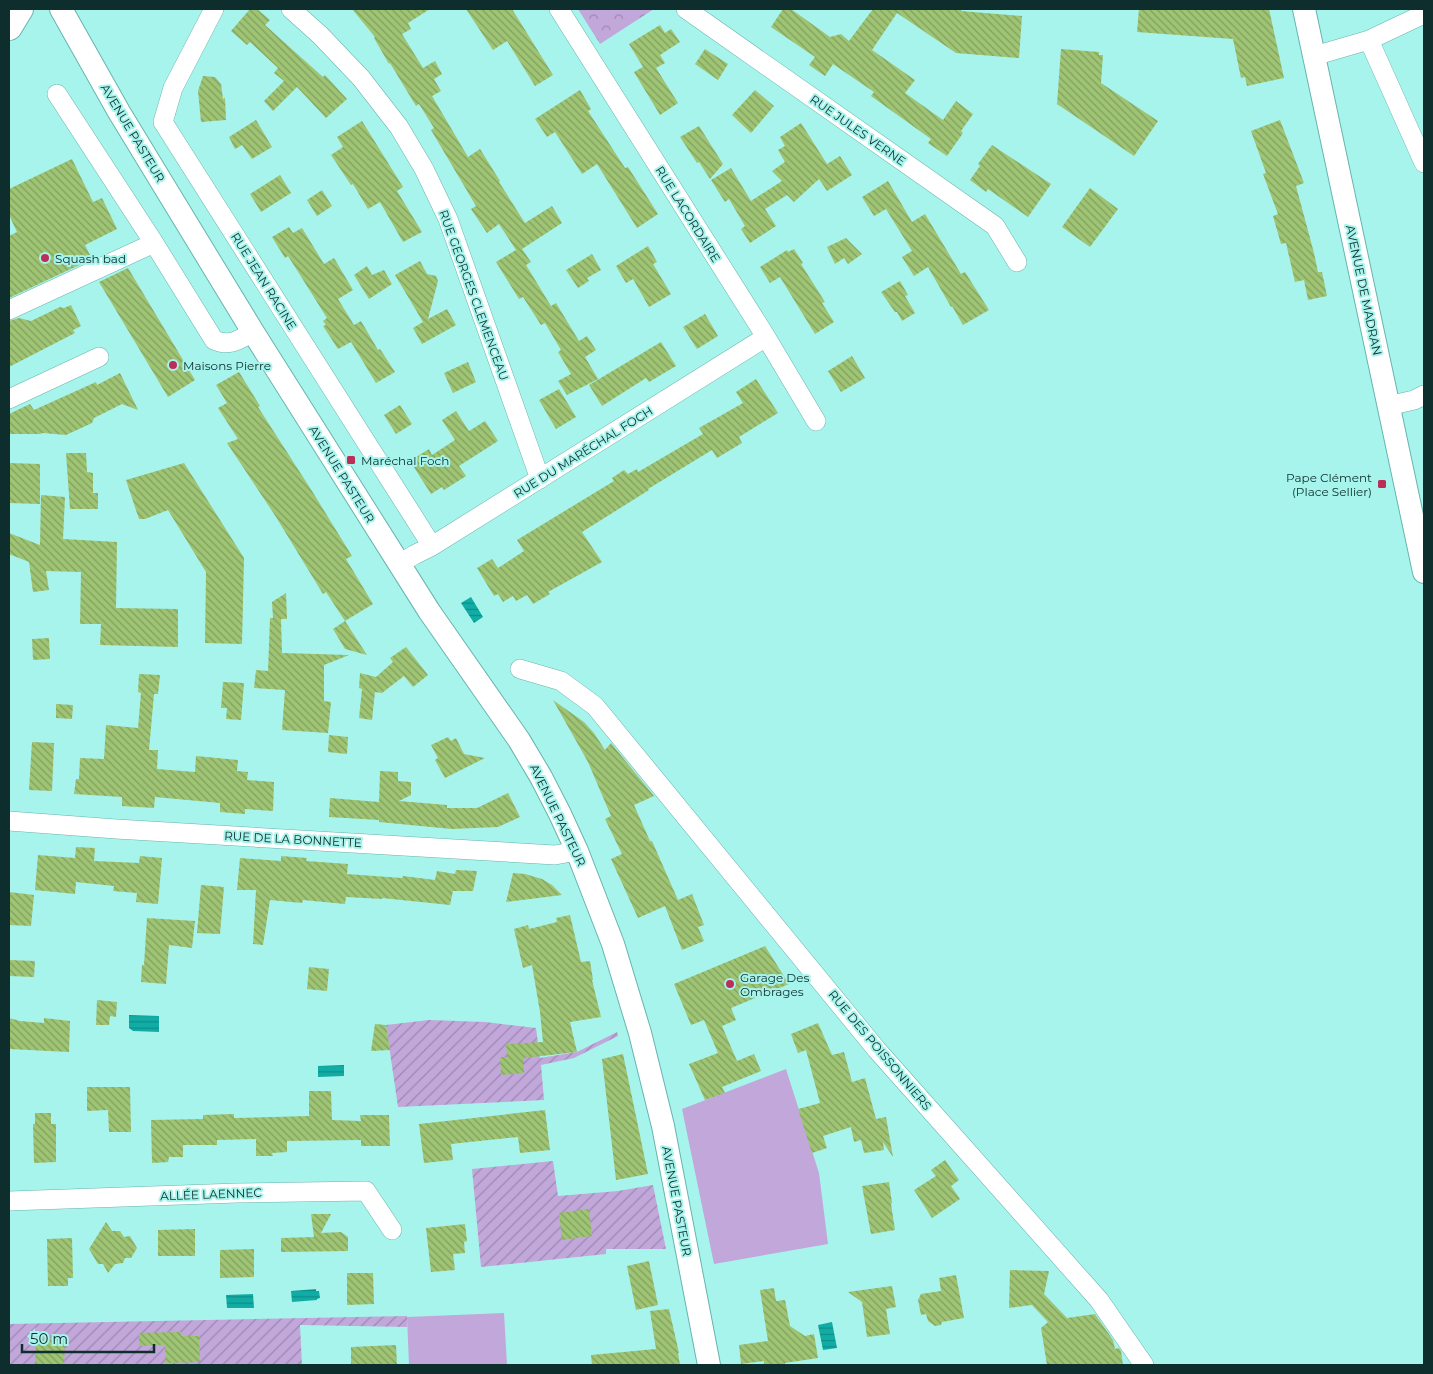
<svg xmlns="http://www.w3.org/2000/svg" width="1433" height="1374" font-family="Montserrat,sans-serif">
	<style>
		.grass { fill: #c2a7da }
		.park { fill: url(#park-crowns) }
		.garden { fill: url(#garden-furrows) }
		.water { fill: url(#water-rules) }
		.building { fill: url(#building-back-hatch) }
		.lines { fill: none; stroke-linecap: round; stroke-linejoin: round }
		.minor-casing { stroke: #68b4ae; stroke-width: 20 }
		.major-casing { stroke: #68b4ae; stroke-width: 24 }
		.highway-casing { stroke: #68b4ae; stroke-width: 28 }
		.minor { stroke: #fff; stroke-width: 19 }
		.major { stroke: #fff; stroke-width: 22 }
		.highway { stroke: #fff; stroke-width: 26 }
		.poi-dot { fill: #bc2d57; stroke: #a7f4ed; stroke-width: 2 }
		.labels { text-anchor: middle; dominant-baseline: central; stroke-width: 4; stroke-linejoin: round; paint-order: stroke }
		.street-label { font-size: 12px; fill: #0d2e2c; stroke: #a7f4ed }
		.poi-label { font-size: 12px; fill: #0d2e2c; stroke: #a7f4ed; text-anchor: start }
	</style>
	<defs>
		<pattern id="park-crowns" width="20" height="18" patternUnits="userSpaceOnUse" patternTransform="scale(1.25)"><rect width="20" height="18" fill="#c2a7da"/><path d="M2 6a3 3 0 1 1 6 0M12 15a3 3 0 1 1 6 0" fill="none" stroke="#9c88b1"/></pattern>
		<pattern id="garden-furrows" width="10" height="10" patternUnits="userSpaceOnUse" patternTransform="scale(1.25)"><rect width="10" height="10" fill="#c2a7da"/><path d="M-1 1l2-2M0 10L10 0M9 11l2-2" fill="none" stroke="#9c88b1"/></pattern>
		<pattern id="water-rules" width="6" height="5" patternUnits="userSpaceOnUse" patternTransform="scale(1.25)"><rect width="6" height="5" fill="#11ada5"/><path d="M0 2.5h6" fill="none" stroke="#0e8d87"/></pattern>
		<pattern id="building-back-hatch" width="6" height="6" patternUnits="userSpaceOnUse" patternTransform="scale(1.25)"><rect width="6" height="6" fill="#9fc473"/><path d="M-1 5l2 2M0 0l6 6M5-1l2 2" fill="none" stroke="#80a05f"/></pattern>
	</defs>
	<rect width="100%" height="100%" fill="#a7f4ed"/>
	<path class="grass" d="M786,1069L819,1173L828,1244L714,1264L682,1109Z
		M504,1313L507,1365H409L407,1317Z"/>
	<path class="park" d="M578,9H654L600,44Z"/>
	<path class="garden" d="M429,1020L485,1022L536,1028L540,1058L577,1052L617,1032L618,1036L574,1058L541,1065L544,1100L398,1107L386,1025Z
		M553,1161L558,1196L618,1191L653,1185L666,1249H606V1254L481,1267L472,1169Z
		M407,1316V1327L300,1325L302,1365H9V1324Z"/>
	<path class="water" d="M471,597L483,617L474,623L461,603Z
		M129,1015L159,1016V1032L133,1031L129,1028Z
		M344,1065V1076L318,1077V1066Z
		M316,1289V1291H319L320,1298L317,1299V1300L292,1302L291,1291Z
		M253,1294L254,1308H227L226,1295Z
		M832,1322L837,1348L823,1350L818,1325Z"/>
	<path class="building" d="M250,9H257L270,20L265,25L323,77L325,75L347,99L326,118L297,87L273,111L264,101L284,81L274,73L278,68L250,42L247,45L231,31Z
		M352,9H430L408,23L411,29L402,34L423,68L435,61L442,74L434,79L441,91L432,96L468,157L480,149L500,181L499,182L525,223L552,206L562,223L522,249L531,262L526,265L551,306L556,303L579,341L587,336L596,350L585,357L598,379L567,395L558,381L571,374L558,352L561,350L545,323L541,325L523,297L519,299L496,262L516,250L499,224L487,233L471,209L476,206L431,130L434,128L419,104L416,106L390,63L389,64L374,38L375,37Z
		M466,9H512L553,75L535,86L507,41L493,50Z
		M783,9H791L830,37L841,34L849,41L873,9H963L961,11L1022,16L1019,58L956,53L897,13L872,50L915,80L905,93L943,120L956,101L973,114L961,131L963,133L947,156L928,143L931,139L871,96L874,92L833,64L825,76L809,65L815,57L771,27Z
		M1139,9H1269L1284,78L1247,86L1245,77L1241,78L1233,39L1137,32Z
		M660,25L665,33L671,29L680,42L660,55L665,63L656,68L678,103L660,115L634,72L643,67L629,44Z
		M705,49L728,64L718,80L695,64Z
		M1061,49L1099,52V55H1103L1101,83L1158,121L1134,156L1057,104Z
		M203,76L215,77L221,84L223,99L225,98L226,120L201,122L198,91Z
		M580,90L591,109L588,111L625,168L628,167L658,214L637,228L597,164L582,174L555,132L547,137L535,119Z
		M755,90L774,106L751,133L732,115Z
		M256,120L272,147L252,159L242,145L235,149L229,137Z
		M1280,120L1304,183L1296,186L1314,253L1318,272H1322L1327,296L1308,300L1304,280L1295,282L1286,243L1281,244L1273,216L1278,214L1263,174L1266,173L1251,131Z
		M362,121L403,187L397,191L422,232L403,242L380,202L368,209L353,184L351,185L331,155L343,147L337,137Z
		M801,123L827,164L840,156L852,175L827,191L819,179L794,202L787,195L765,209L776,226L750,243L741,229L745,226L729,199L725,202L711,180L731,168L751,201L782,181L772,171L785,162L778,150L785,146L780,137Z
		M699,126L723,164L710,179L699,162L697,163L680,137Z
		M992,145L1051,184L1028,217L988,189L986,192L970,180L980,166L978,164Z
		M72,159L93,202L102,198L117,229L85,245L92,259L9,298V236L17,232L9,215V189Z
		M280,175L291,193L261,212L250,194Z
		M888,181L912,222L925,214L961,274L965,272L989,310L963,325L952,306L951,307L928,267L914,276L902,257L912,251L886,209L874,216L862,197Z
		M1090,188L1118,209L1090,247L1062,227Z
		M322,190L332,206L317,216L307,200Z
		M289,227L293,233L302,228L324,264L334,258L353,290L338,299L354,325L361,321L378,350L380,349L395,372L376,383L351,342L338,349L323,326L326,325L323,321L327,318L295,267L288,256L285,258L272,237Z
		M846,238L862,254L848,264L844,258L835,264L827,247Z
		M648,246L657,262L653,264L671,294L649,307L633,279L626,283L616,266Z
		M794,249L803,263L801,264L825,302L822,303L834,322L815,334L780,277L770,283L760,267L787,250L788,252Z
		M592,254L601,270L587,278L589,281L578,288L566,270Z
		M420,261L427,274L436,276L438,281L428,319L447,309L456,325L422,344L413,328L423,322L395,275Z
		M367,266L372,275L384,270L392,284L369,299L354,275Z
		M128,268L195,380L168,397L99,282Z
		M900,281L908,295L905,296L915,313L902,321L897,312H895L881,292Z
		M71,305L81,326L73,330L75,333L9,367V321L19,318L31,321L60,307L64,308Z
		M705,314L718,336L697,349L683,327Z
		M661,342L676,366L649,382L646,378L602,406L589,385Z
		M852,356L865,378L841,392L828,371Z
		M468,362L476,382L453,393L444,373Z
		M239,372L260,406L258,407L312,491L352,556L346,559L373,604L345,621L326,592L323,594L276,517L227,443L238,439L218,408L227,403L216,385Z
		M120,373L138,410L122,404L94,418L92,423L66,435L43,433L40,434H9V414L30,404L34,410L96,382L97,385Z
		M756,379L778,413L739,437L742,443L717,458L712,450L648,489L649,490L582,532L602,562L548,592L550,594L533,604L527,595L516,601L513,596L503,602L498,594L494,596L477,568L492,559L498,568L524,551L517,540L614,481L612,478L624,470L628,474L637,469L638,472L703,434L699,428L743,403L736,392Z
		M559,389L576,417L556,429L539,400Z
		M400,405L412,424L396,434L384,415Z
		M456,411L469,431L485,421L498,441L459,466L466,476L444,490L442,487L431,494L410,461L429,449L432,455L455,440L442,420Z
		M66,453H86L87,472L93,473V493H98V509H70Z
		M9,463L40,464V504L9,503Z
		M184,463L244,558L242,644L205,643L206,572L168,510L145,519H139L126,480Z
		M41,495L65,497L63,539L117,542L116,608L178,609V647L100,645L101,624H80L81,572L46,571L49,590L33,592L29,562L9,554V533L40,545Z
		M286,593L287,619H281L282,653L349,655L324,665V701L331,702L328,733L282,730L285,690L254,688L256,670L268,671L270,618H276H273L272,602Z
		M345,621L367,655L345,649L333,629Z
		M49,638L50,659L33,660L32,639Z
		M406,647L428,675L413,687L404,676L382,693L375,692L372,720L359,718L362,689L359,688L360,673L376,677L393,662L390,658Z
		M139,674L160,675L158,694H154L149,750H158L157,769L195,772L196,756L238,760L237,771L248,772L247,780L274,782L273,811L245,809V814L220,812V803L155,797L154,808L122,806V797L74,794L76,779H79L80,758L104,759L106,725L138,728L141,693L138,692Z
		M223,682L244,683L241,720L226,719L227,708H221Z
		M553,700L584,722L594,733L605,750L611,743L654,796L634,805L650,841H652L678,900L692,894L704,925L698,927L704,941L682,950L665,906L638,918L611,859L622,854L605,819L611,816L588,762Z
		M56,704L73,705L72,719L56,718Z
		M329,735L348,737L347,754L328,752Z
		M448,737L451,741L456,738L464,754L485,758L445,778L435,760L438,758L431,745Z
		M32,742L54,743L52,791L29,790Z
		M380,771L398,772V781L411,782V795L399,801L447,805V808H477L508,793L520,817L498,827L452,829L379,822V820L329,817L330,798L379,802Z
		M76,847L95,848L94,861L139,863L140,856L162,858L158,904L136,902L137,893L113,891L114,886L76,882L75,894L35,890L38,855L75,858Z
		M281,856L307,858L306,861L348,864L347,874L402,878L403,876L435,880L437,871L455,874L456,870L477,871L473,891H453L450,905L382,898V899L346,897L345,904L303,900L302,903L270,900L263,945L253,944L256,890H237L240,858L281,861Z
		M513,873L525,874L542,879L552,885L562,895L506,902Z
		M201,885L224,887L220,934L197,933Z
		M9,892L34,895L31,926L9,925Z
		M570,915L581,962L590,961L593,980H592L601,1017L570,1022L577,1052L524,1058V1073L501,1075L500,1057H507L506,1044L543,1042L540,1012L532,965L523,968L514,929L528,925L529,929L557,922L556,918Z
		M147,918L195,921L192,948L169,945L166,984L141,982L142,965H144Z
		M765,946L789,984L731,1008L736,1020L722,1026L737,1061L754,1054L761,1071L722,1087L725,1093L705,1100L689,1064L718,1053L704,1020L691,1025L674,984Z
		M9,960L35,961L34,977L9,976Z
		M309,967L329,969L327,991L307,989Z
		M97,1000L117,1002L116,1017L110,1016L109,1025H96Z
		M9,1018L20,1021L44,1023V1018L70,1021L69,1052L9,1049Z
		M818,1023L832,1055L844,1052L852,1082L865,1078L876,1119L886,1117L893,1157L883,1142L884,1150L864,1153L861,1140L854,1142L851,1127L823,1136L827,1148L812,1153L798,1109L820,1103L806,1050L798,1053L791,1034Z
		M375,1024L386,1025L390,1050L371,1051Z
		M623,1054L648,1174L616,1180L602,1059Z
		M87,1087H130L131,1132H109L108,1110L87,1111Z
		M309,1091H331L332,1120L361,1121L360,1115H389L390,1146H361V1140L287,1141V1152L272,1153L273,1156H256V1139L217,1140V1145H183V1157H169L168,1162L152,1163L151,1120L203,1119V1115L234,1114V1118L309,1116Z
		M545,1110L550,1150L520,1153L518,1137L451,1144L453,1160L424,1163L419,1124Z
		M35,1113H51V1124H56V1162L34,1163L33,1124H35Z
		M945,1160L959,1180L951,1186L960,1199L932,1218L914,1190L936,1176L931,1170Z
		M889,1182L892,1203L891,1204L895,1230L871,1234L862,1186Z
		M589,1209L592,1236L562,1240L559,1213Z
		M311,1214H331L321,1233L341,1232L348,1237V1251L281,1252V1238L314,1237Z
		M106,1222L112,1231H120L124,1237L130,1236L137,1248L131,1258H125L123,1263L115,1264L108,1273L103,1264H98L89,1249Z
		M465,1224L467,1241L464,1242L465,1253L453,1254L455,1270L431,1272L426,1228Z
		M195,1229V1256H158V1230Z
		M72,1238L73,1278H68V1286H48L47,1239Z
		M254,1249V1277L220,1278V1250Z
		M649,1261L658,1305L636,1310L627,1266Z
		M1010,1270L1049,1271L1044,1294L1067,1318L1095,1314L1113,1340L1115,1349L1119,1348L1121,1351L1123,1365H1047L1041,1328L1048,1322L1032,1305L1009,1308Z
		M347,1273H373L374,1304L347,1305Z
		M956,1275L964,1318L942,1322L941,1325L935,1326L928,1321L926,1314L921,1315L918,1300L921,1294L941,1291L939,1278Z
		M892,1286L896,1307L886,1309L890,1334L867,1337L862,1302L848,1292Z
		M774,1288L776,1301L785,1300L790,1326L805,1336L814,1334L818,1358L785,1363V1365H764V1361L741,1364L739,1345L768,1341L760,1290Z
		M669,1309L679,1353H678L680,1365H592L591,1355L656,1349L650,1311Z
		M181,1332V1336H199L200,1362L166,1363L165,1345L139,1346V1333Z
		M36,1338L65,1339L64,1365H35Z
		M396,1345L397,1365H351V1347Z"/>
	<g class="lines">
		<g class="minor-casing">
			<path id="minor" d="M214,9L173,88L163,122L432,546
				M291,9L320,35L361,78L399,127L424,169L448,219L540,479
				M559,9L766,337L816,421
				M686,9L995,226L1017,262
				M1369,40L1424,163
				M1314,56L1369,40L1424,14
				M57,94L154,243L214,340C230,347 238,340 253,332
				M9,310L154,243
				M9,399L99,357
				M1388,406L1414,400L1424,395
				M399,564L414,555L432,546L766,337
				M520,669L561,681L595,706L877,1050L1099,1300L1144,1365
				M9,821L116,829L555,855L577,851
				M9,1201L237,1193L366,1191L392,1230"/>
		</g>
		<g class="major-casing">
			<path id="major" d="M61,9L119,112L253,332L429,611L519,740L541,777L560,814L577,851L613,944L640,1033L663,1126L709,1365
				M1304,9L1424,572"/>
		</g>
		<g class="highway-casing">
			<path id="highway" d="M9,27L20,9"/>
		</g>
		<use href="#minor" class="minor"/>
		<use href="#major" class="major"/>
		<use href="#highway" class="highway"/>
	</g>
	<g class="poi-dot">
		<circle cx="45" cy="258" r="5"/>
		<circle cx="173" cy="365" r="5"/>
		<rect x="346" y="455" width="10" height="10" rx="2.5"/>
		<rect x="1377" y="479" width="10" height="10" rx="2.5"/>
		<circle cx="730" cy="984" r="5"/>
	</g>
	<g class="labels">
		<g class="street-label">
			<text transform="translate(858 130) rotate(35)">RUE JULES VERNE</text>
			<text transform="translate(133 133) rotate(59)">AVENUE PASTEUR</text>
			<text transform="translate(688 214) rotate(58)">RUE LACORDAIRE</text>
			<text transform="translate(264 281) rotate(58)">RUE JEAN RACINE</text>
			<text transform="translate(1364 290) rotate(78)">AVENUE DE MADRAN</text>
			<text transform="translate(474 295) rotate(70)">RUE GEORGES CLEMENCEAU</text>
			<text transform="translate(583 452) rotate(-32)">RUE DU MARÉCHAL FOCH</text>
			<text transform="translate(342 474) rotate(58)">AVENUE PASTEUR</text>
			<text transform="translate(558 815) rotate(64)">AVENUE PASTEUR</text>
			<text transform="translate(293 839) rotate(3)">RUE DE LA BONNETTE</text>
			<text transform="translate(880 1050) rotate(50)">RUE DES POISSONNIERS</text>
			<text transform="translate(211 1194) rotate(-2)">ALLÉE LAENNEC</text>
			<text transform="translate(677 1201) rotate(79)">AVENUE PASTEUR</text>
		</g>
		<g class="poi-label">
			<text x="55" y="258">Squash bad</text>
			<text x="183" y="365">Maisons Pierre</text>
			<text x="361" y="460">Maréchal Foch</text>
			<text x="1372" y="477" text-anchor="end">Pape Clément<tspan x="1372" dy="14">(Place Sellier)</tspan></text>
			<text x="740" y="977">Garage Des<tspan x="740" dy="14">Ombrages</tspan></text>
		</g>
	</g>
	<rect width="1433" height="1374" fill="none" stroke="#0d2e2c" stroke-width="20"/>
	<path d="M22 1344v8h132v-8" fill="none" stroke="#0d2e2c" stroke-width="2.5"/>
	<text x="30" y="1344" font-size="15" fill="#0d2e2c" stroke="#a7f4ed" stroke-width="4" paint-order="stroke">50 m</text>
</svg>
